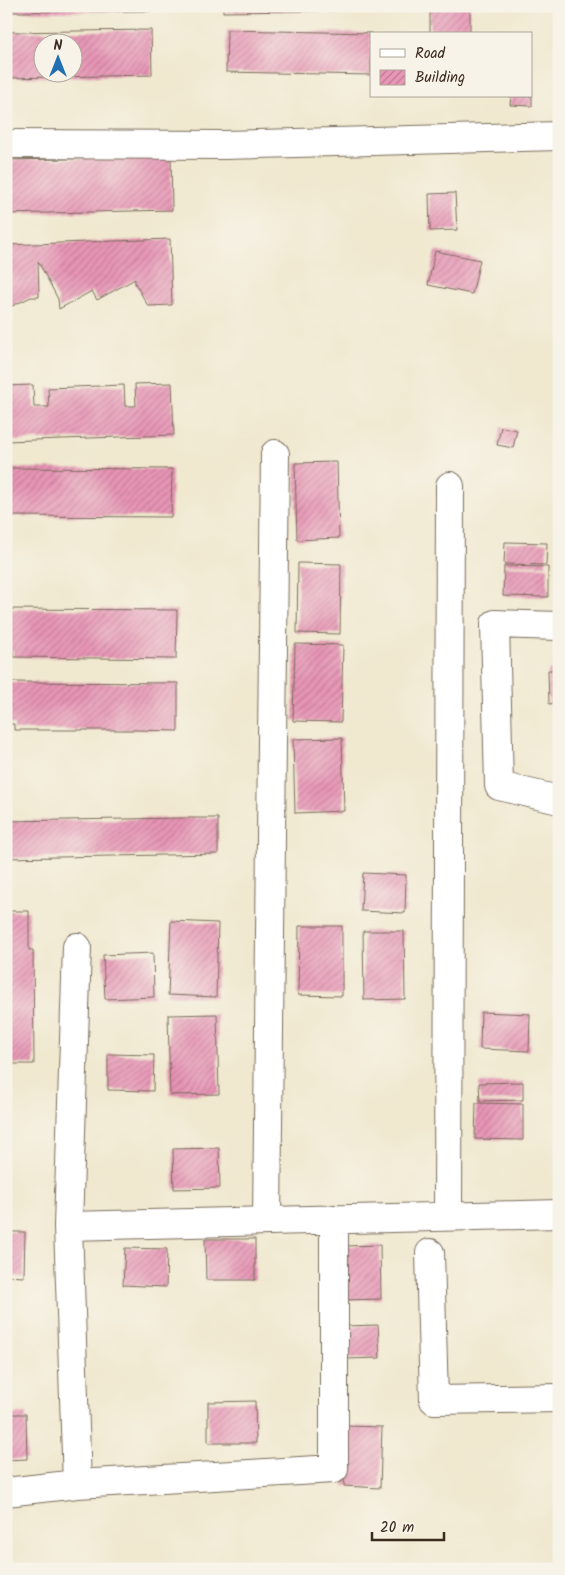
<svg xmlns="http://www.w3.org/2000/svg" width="565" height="1575" font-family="Kalam,sans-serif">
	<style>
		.building { fill: url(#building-hatch); fill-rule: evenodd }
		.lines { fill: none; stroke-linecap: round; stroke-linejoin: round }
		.minor-casing { stroke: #7a6c5c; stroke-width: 30 }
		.minor { stroke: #fff; stroke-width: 28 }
	</style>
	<defs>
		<pattern id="building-hatch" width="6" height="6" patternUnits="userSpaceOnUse" patternTransform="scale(1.25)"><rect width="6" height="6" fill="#e895b6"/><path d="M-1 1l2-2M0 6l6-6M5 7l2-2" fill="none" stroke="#bd7a93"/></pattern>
	</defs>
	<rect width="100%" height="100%" fill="#f7f3e8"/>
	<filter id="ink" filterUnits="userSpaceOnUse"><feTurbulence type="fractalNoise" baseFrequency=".02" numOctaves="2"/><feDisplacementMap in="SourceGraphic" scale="10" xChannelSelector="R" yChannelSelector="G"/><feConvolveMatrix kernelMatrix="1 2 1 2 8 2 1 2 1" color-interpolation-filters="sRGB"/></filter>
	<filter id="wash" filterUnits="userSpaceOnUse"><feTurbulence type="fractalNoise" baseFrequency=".0096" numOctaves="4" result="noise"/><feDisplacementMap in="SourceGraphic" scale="20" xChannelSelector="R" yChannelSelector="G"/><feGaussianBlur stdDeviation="1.12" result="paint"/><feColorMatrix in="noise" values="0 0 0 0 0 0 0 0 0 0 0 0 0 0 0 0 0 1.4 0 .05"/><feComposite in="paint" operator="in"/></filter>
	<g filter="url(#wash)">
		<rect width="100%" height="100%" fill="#f0e8cf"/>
		<g id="blocks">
			<path class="building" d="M6,6H150V11L6,12Z
				M223,6H389V10L223,12Z
				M430,6H470V34H430Z
				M151,30L152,75L6,78V32ZM42,42H72V72H42Z
				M227,30L371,33V75L226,72Z
				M511,96H532V106L510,105Z
				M171,157L172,210L6,214V160Z
				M455,193L457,230L430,231L429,194Z
				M170,239L172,305L148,306L135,283V279L97,300L92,291L59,309L58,299L38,261L39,297H31L12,306L6,295V245Z
				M435,251L480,260L472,294L428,285Z
				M172,383L174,435L6,441V386L33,385L34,407H49L48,388L124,385L125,406H136L135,384Z
				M501,427L517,430L513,448L497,445Z
				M337,462L339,538L297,540L295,463Z
				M6,468L172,469L171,517L8,516V510H6Z
				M505,542L547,543L546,565L504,564Z
				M298,563L341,564L340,634L297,633Z
				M504,566L548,567V597L503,596Z
				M6,609L177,610L176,659L13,657V651H6Z
				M295,644L343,645L341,722L293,721Z
				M548,670H559V703L549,704Z
				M6,682L178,683V731L137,730H14V724H6Z
				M342,738L344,811L295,813L293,739Z
				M183,818H218V854L6,858V821Z
				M363,873L406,875L405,913L361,911Z
				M6,911H29V950H33L34,1064H6Z
				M171,921L218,923L216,997L168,995Z
				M299,926H342V996L298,995Z
				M363,931H404L405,999L364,1000Z
				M153,953L154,997L105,999L103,955Z
				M481,1012L530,1014L529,1051L480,1049Z
				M217,1014L219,1094L170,1095L168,1015Z
				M108,1054L154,1055L153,1091L108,1090Z
				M523,1082V1100L480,1101L479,1083Z
				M476,1103L523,1104V1140L475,1139Z
				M219,1148L220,1188L174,1189L173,1149Z
				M6,1232H25L24,1277L6,1276Z
				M205,1239H255V1280H206Z
				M380,1245L381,1299L344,1300V1246Z
				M125,1248L167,1249L166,1287L123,1285Z
				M378,1325L380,1358L346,1359L345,1326Z
				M255,1401L256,1443H208V1402Z
				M6,1414H26L27,1459L6,1460Z
				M346,1426L382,1427L380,1488L344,1486Z"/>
		</g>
	</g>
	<g filter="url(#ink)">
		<use href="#blocks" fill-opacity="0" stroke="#7a6c5c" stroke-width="1"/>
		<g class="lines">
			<g class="minor-casing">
				<path id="minor" d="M6,144L224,145L559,136
					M559,626L495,624L499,786L559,800
					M77,947L68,1226L77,1484
					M448,1216L450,486
					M267,1221L275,454
					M68,1226L559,1214
					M430,1253L434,1400L559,1398
					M6,1492L77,1484L334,1469V1219"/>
			</g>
			<use href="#minor" class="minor"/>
		</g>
	</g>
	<rect width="565" height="1575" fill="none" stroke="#f7f3e8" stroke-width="25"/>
	<rect x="370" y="32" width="162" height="65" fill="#f7f3e8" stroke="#aca397"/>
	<rect x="380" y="49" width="25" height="8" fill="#ffffff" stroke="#aca397"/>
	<text x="415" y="58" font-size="15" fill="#3b2a1e">Road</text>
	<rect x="380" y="70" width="25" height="15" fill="url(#building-hatch)" stroke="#aca397"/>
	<text x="415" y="82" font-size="15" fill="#3b2a1e">Building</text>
	<g transform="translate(58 58)"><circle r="24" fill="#f7f3e8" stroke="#aca397"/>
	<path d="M0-4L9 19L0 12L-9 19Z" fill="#1f6fb2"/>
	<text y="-8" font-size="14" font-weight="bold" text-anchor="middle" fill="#3b2a1e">N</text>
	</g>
	<path d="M372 1532v8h72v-8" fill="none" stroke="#3b2a1e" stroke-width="2.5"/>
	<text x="380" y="1532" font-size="15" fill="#3b2a1e" stroke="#f7f3e8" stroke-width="4" paint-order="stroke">20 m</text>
</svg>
